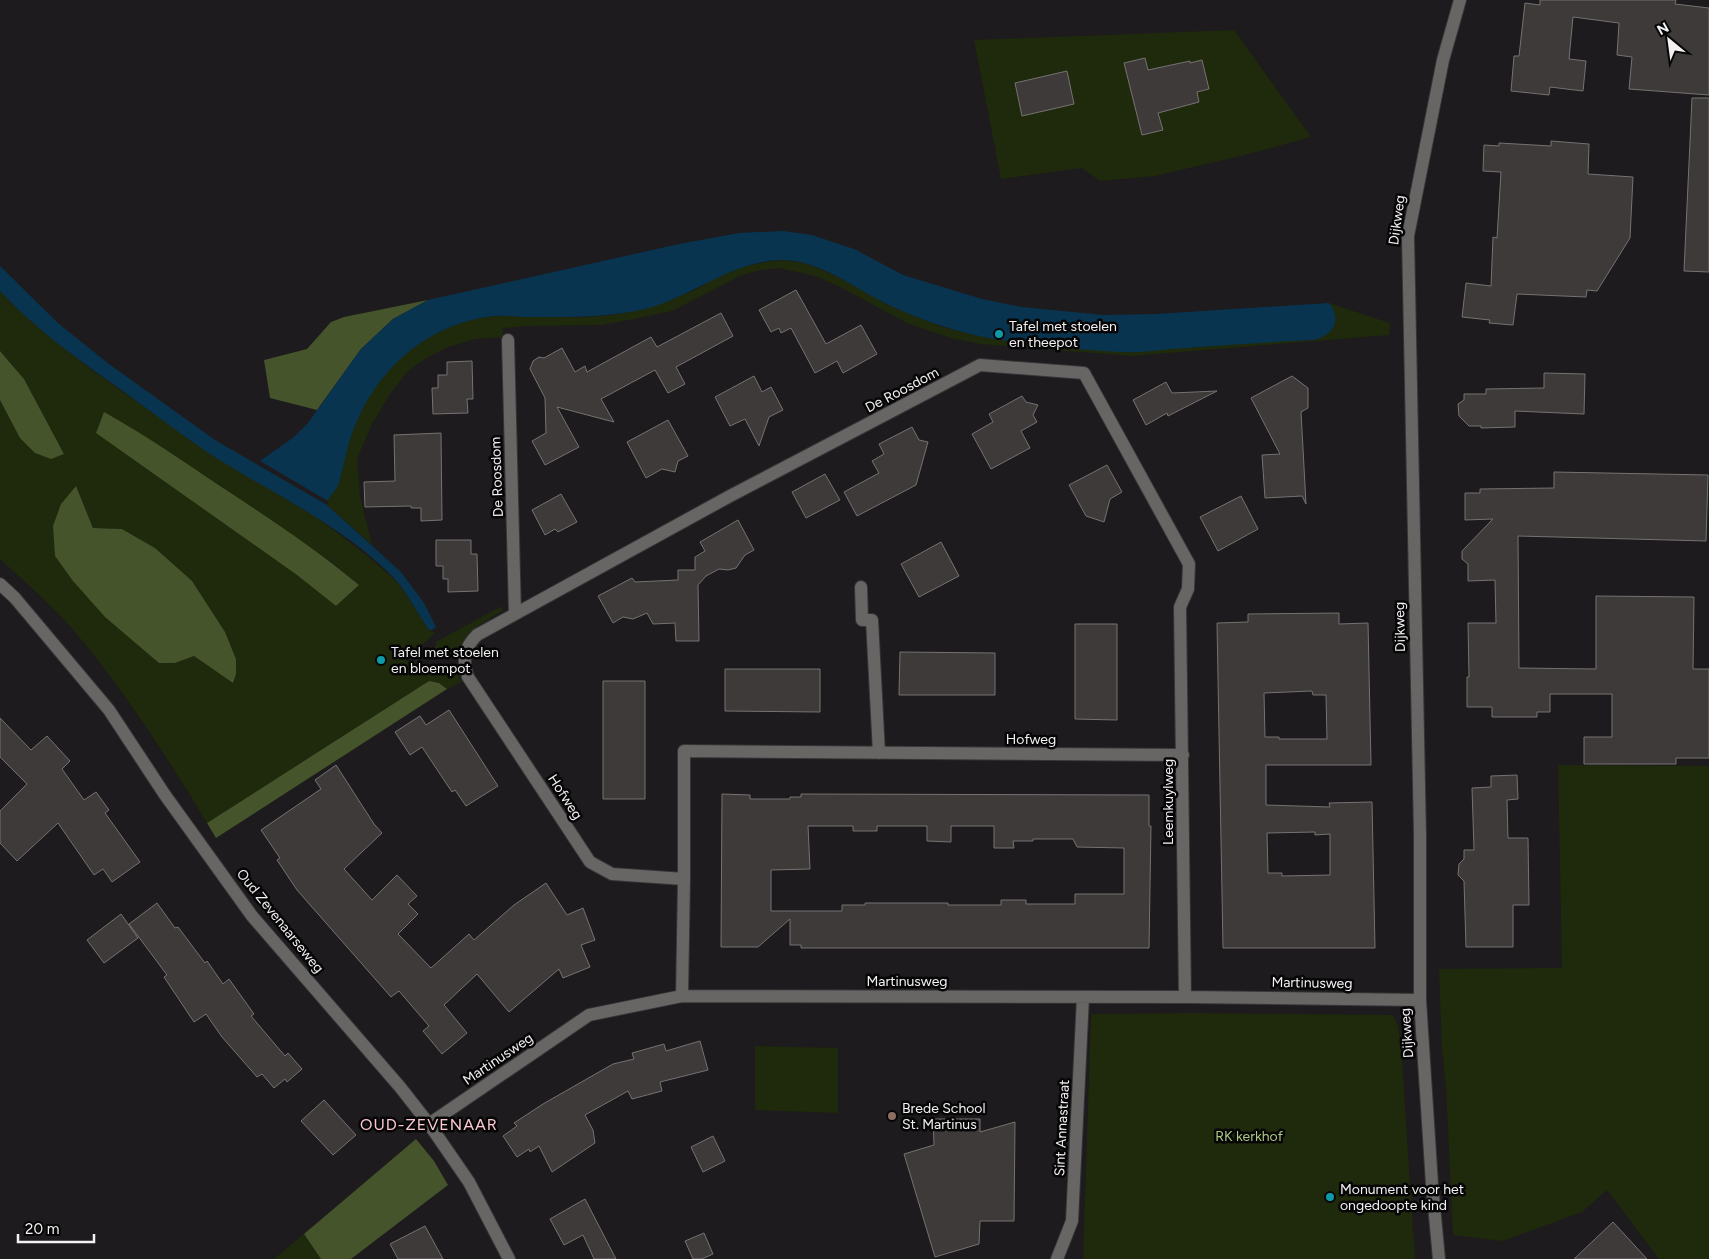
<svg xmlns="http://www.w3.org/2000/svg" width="1709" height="1259" font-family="Figtree,sans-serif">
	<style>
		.green { fill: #1f290c; fill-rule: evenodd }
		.forest { fill: #45542a }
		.water { fill: #093450 }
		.building { fill: #3d3a39; stroke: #767272; fill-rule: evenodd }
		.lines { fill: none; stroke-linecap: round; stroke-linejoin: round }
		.minor-casing { stroke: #373537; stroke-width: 14 }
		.minor { stroke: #676665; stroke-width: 12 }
		.culture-dot { fill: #0f9aa8; stroke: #070607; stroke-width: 2 }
		.education-dot { fill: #8d6e63; stroke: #070607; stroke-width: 2 }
		.labels { text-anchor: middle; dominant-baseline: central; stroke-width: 5; stroke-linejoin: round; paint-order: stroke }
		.street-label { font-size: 14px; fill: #f3f1f3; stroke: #070607 }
		.poi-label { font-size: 14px; fill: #f3f1f3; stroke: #070607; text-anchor: start }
		.park-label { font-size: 14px; fill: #afc984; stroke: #070607 }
		.quarter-label { font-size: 16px; letter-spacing: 1px; fill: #fdc9d4; stroke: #070607 }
	</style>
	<rect width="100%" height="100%" fill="#1d1b1d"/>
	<path class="green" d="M1234,30L1311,137L1245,155L1155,176L1100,181L1082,168L1001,179L974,40Z
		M782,260L799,262L818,268L840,278L888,305L942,327L983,337L1062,347L1313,340L1332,307L1329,303L1390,323L1389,335L1132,356L981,344L951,338L909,324L840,287L815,276L779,268L761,270L742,275L672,311L639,318L602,325L528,326L503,328V337L476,339L448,347L428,357L408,371L390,394L371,426L357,459L360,496L372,545L327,505L329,497C341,464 351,429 368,398C392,354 446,318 497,316C539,315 584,321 625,313C647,308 669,301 690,292C703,286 714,278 727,273C744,265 764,262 782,260Z
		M0,291L12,304L51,338L92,370L207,451L319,519L365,554L395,580L404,591L429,630L435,633L404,661H417L456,672L462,682L447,689L439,683L429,681L207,823C165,754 122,686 69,625C48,602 23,580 0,559V400L8,412L64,454L24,379L0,351ZM76,486L93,528L122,529L155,548L225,632L236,659V674L233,683L194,656L175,663L61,504ZM274,522L334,564L359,585L336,606L297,575Z
		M502,606V611C484,622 460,633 459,657L435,650L436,642Z
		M1558,765L1709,766V1259H1659L1607,1190L1582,1212L1503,1241L1453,1235L1446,1087L1442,1050L1439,969L1562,968Z
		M1192,1013L1393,1015L1398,1026L1401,1046L1415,1259H1083L1091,1014Z
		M755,1046L838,1048V1113L755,1110Z
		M304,1234L321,1259H274Z"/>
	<path class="forest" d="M428,300L393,319L361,349L317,410L270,398L264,360L307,349L331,322L344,317Z
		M0,351L24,379L64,454L51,459L35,453L20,438L0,400Z
		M104,412C144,434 181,460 220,486C267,517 315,548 359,585L336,606L297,575L96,433Z
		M76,486L93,528L122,529L155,548L192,581L225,632L236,659V674L233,683L194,656L175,663H159L105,617L73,581L55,556L53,526L61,504Z
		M429,681L439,683L447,689L216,838L207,823Z
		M416,1139L434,1161L448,1185L351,1259H321L304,1234Z"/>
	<path class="water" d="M783,231L812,235L854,249L903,275L982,299L1022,307L1103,315L1156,314L1329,303C1343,320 1333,336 1313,340C1271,342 1228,345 1185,348C1165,349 1144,353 1123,352C1092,351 1060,347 1029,343C1012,341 995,340 979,336C948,329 918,319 889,305C855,289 821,260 781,260C731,261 692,297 645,309C607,318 567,317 528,317C517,317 505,315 494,316C433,322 382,364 358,419C348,439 345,462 339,483C337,491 330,494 328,501L260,461L294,437L308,423L361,349L393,319L428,300L679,244L739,233Z
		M0,266L59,324L109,364L215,440L327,505L401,572L424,603L436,627L432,630H429C417,613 408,594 395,579C342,524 270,493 207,452C179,433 153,413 127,394C83,363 37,331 0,291Z"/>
	<path class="building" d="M1540,0H1676L1675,4L1709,8V95L1629,89L1632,57L1617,55L1619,23L1573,17L1569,59L1586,61L1583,91L1550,87L1549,95L1511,91L1514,56H1519L1525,3L1540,5Z
		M1145,58L1148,70L1190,61V63L1202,60L1209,89L1197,92L1199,102L1158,113L1163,130L1142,135L1124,63Z
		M1067,71L1074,104L1022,116L1015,83Z
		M1692,98H1709V272L1684,271Z
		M1551,141L1589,144L1588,174L1633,177L1630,238L1597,291L1587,290L1586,297L1517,294L1513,325L1489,323L1490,320L1462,317L1466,283L1491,286L1493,237L1497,238L1501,172L1483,171L1484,145L1499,146V143L1551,146Z
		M796,290L826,344L861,325L877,354L843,373L837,361L815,373L791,328L781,333L779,328L771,332L759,310Z
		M721,313L733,336L676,367L685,384L668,393L655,370L601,399L614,422L557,407L579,447L545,465L532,441L546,433L545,398L530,369L533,361L539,357L544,358L562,348L575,372L585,366L587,372L651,337L657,347Z
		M472,361L473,399H467L468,413L433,414L432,388H438V375H447V362Z
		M1544,373L1585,374L1584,414L1515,411V427L1481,428V426H1469L1459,416L1458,404L1464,400V394H1486V389L1544,388Z
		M754,376L762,392L771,387L783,410L769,417L759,446L745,419L730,426L715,397Z
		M1292,376L1308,388V408L1301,412L1306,504L1302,496L1265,498L1262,455L1280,454L1251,398Z
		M1166,382L1172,393L1217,391L1168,416L1167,413L1146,425L1133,400Z
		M1022,396L1026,402L1038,405L1033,415L1037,422L1021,431L1030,448L991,469L972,434L993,422L989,414Z
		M668,420L688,456L678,461L675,472L662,469L646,478L627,442Z
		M912,427L919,440L928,442L916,485L857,516L844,492L879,473L872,461L884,454L879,444Z
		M441,433L442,520L421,521V508H411V506L365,507L364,482L395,481L394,435Z
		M1107,465L1122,492L1110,499L1104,522L1086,516L1069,485Z
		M1554,472L1708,475L1706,541L1518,536L1519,668L1596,669V596L1694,597L1693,669H1709V758H1676V764H1584V737H1612V694H1550V712H1537V717H1492V707H1467V677H1469L1468,623H1496L1495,580L1468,581V564L1462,559V551L1493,519L1465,520V493H1480V489L1554,488Z
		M825,474L840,500L806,518L792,492Z
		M561,494L577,522L558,532L555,529L545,535L532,510Z
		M1241,496L1258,529L1218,551L1200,517Z
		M738,520L754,550L745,555L736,568L728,570L719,569L706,576L698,585L699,641H676L675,623L653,624L647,613L633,619L623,617L613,623L598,596L632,578L635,582L678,580V570H695V557L705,551L700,542Z
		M436,540H471V554H477L478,591L448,592V579H443V566H436Z
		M941,542L959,576L919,597L901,564Z
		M1339,613V624L1368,623L1371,765H1266V805L1330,807L1329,803L1372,802L1375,948H1223L1217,623L1248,622V614ZM1312,691L1313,695H1326L1327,739H1279V737H1265L1264,693ZM1315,832V835L1330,834V875L1282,876V873H1268L1267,833Z
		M1075,624H1117V720L1075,719Z
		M900,652L995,653V695H899Z
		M725,669H820V712L725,711Z
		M603,681H645V799H603Z
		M449,710L498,786L466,806L455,790L452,792L422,747L410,755L395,732L420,716L426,725Z
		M0,718L31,750L47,736L70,761L62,769L84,800L96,792L109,810L105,813L140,862L112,882L103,869L94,875L58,823L17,861L0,843V811L27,784L0,757Z
		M336,765L374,824L382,833L344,869L372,900L397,875L417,896L408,904L418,914L398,934L431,968L469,934L474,940L514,905L546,883L567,915L583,908L595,940L581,945L590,967L563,978L559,969L509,1012L477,974L444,1005L467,1033L442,1054L423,1031L429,1026L399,991L391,997L297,890L277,860L280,858L261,830L321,789L315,780Z
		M1517,775L1518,799L1507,800L1508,838H1528L1529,905H1513V947H1466L1464,881L1458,875L1459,864L1464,859V850H1474L1472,788L1491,787V776Z
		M722,794L750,795V799H790V797H801V794L1149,795V826H1151L1149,948H801V945H790V919L758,947H721ZM808,826H853V831H877V826H927V841L951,842V826H994V848H1014L1013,841H1033V839H1073L1077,847L1124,848V894H1075V904H1026V900H1001V905H948V903H865V905H842V911H771V870L810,869Z
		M157,903L175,928L178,927L205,963L207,961L223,984L229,979L254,1014L251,1016L285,1056L288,1053L302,1069L287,1082L285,1079L274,1088L262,1074L257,1077L222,1037L206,1014L194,1022L164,977L167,975L129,924Z
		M121,914L138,938L104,963L87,940Z
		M700,1041L708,1070L660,1082L662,1091L632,1099L628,1091L585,1115L593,1130L595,1143L552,1172L539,1146L530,1152L529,1149L517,1157L503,1136L517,1126L514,1123L543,1104L613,1064L634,1059L632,1053L664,1044L666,1051Z
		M324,1100L356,1135L333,1155L301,1121Z
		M933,1119H980V1132L1015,1122L1014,1221H980L979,1244L935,1257L904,1154L934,1145Z
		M713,1136L725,1161L703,1172L691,1147Z
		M585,1199L616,1259H594L583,1235L564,1245L550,1219Z
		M1613,1222L1647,1259H1574Z
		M425,1226L443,1259H398L390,1244Z
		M704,1233L713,1254L702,1259H693L685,1241Z"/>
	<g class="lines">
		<g class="minor-casing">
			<path id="minor" d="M508,340L515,614
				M0,584L15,598L109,710L165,795L252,916L400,1087L429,1124L469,1182L509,1259
				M861,587L862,620H872L879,753
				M684,879V751L1183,755
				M682,996L684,879L612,874L590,862L468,677C462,660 464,648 477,635L730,496L980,365L1084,373L1189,564L1188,589L1180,607L1185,997
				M429,1124L589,1015L682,996L1185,997L1420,1000
				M1057,1259L1072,1221L1083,997
				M1439,1259L1432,1184L1420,1000V835L1408,236L1443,60L1460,0"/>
		</g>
		<use href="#minor" class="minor"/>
	</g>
	<g class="culture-dot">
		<circle cx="999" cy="334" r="5"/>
		<circle cx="381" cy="660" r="5"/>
		<circle cx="1330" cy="1197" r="5"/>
	</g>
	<circle class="education-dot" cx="892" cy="1116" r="5"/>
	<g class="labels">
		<g class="street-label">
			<text transform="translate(1397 220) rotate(-82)">Dijkweg</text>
			<text transform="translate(902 390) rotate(-28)">De Roosdom</text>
			<text transform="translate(497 477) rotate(-92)">De Roosdom</text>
			<text transform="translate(1400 627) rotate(-91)">Dijkweg</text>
			<text x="1031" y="739">Hofweg</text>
			<text transform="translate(565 797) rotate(57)">Hofweg</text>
			<text transform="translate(1168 802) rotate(-90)">Leemkuylweg</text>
			<text transform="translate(280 921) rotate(51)">Oud Zevenaarseweg</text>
			<text x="907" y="981">Martinusweg</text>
			<text transform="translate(1312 983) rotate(1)">Martinusweg</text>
			<text transform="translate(1407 1033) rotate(-94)">Dijkweg</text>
			<text transform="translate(498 1059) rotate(-34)">Martinusweg</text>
			<text transform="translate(1062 1128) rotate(-87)">Sint Annastraat</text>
		</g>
		<g class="poi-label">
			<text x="1009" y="326">Tafel met stoelen<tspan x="1009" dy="16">en theepot</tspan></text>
			<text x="391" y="652">Tafel met stoelen<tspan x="391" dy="16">en bloempot</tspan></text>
			<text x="902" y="1108">Brede School<tspan x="902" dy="16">St. Martinus</tspan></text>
			<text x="1340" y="1189">Monument voor het<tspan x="1340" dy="16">ongedoopte kind</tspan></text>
		</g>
		<g class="park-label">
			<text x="1249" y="1136">RK kerkhof</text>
		</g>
		<g class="quarter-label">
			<text x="429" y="1124">OUD-ZEVENAAR</text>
		</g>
	</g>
	<g transform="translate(1669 40) rotate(331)" stroke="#070607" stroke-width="4" paint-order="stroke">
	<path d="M0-4L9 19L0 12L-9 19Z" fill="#f3f1f3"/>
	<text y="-8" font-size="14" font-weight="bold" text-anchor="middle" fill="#f3f1f3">N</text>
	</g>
	<path d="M18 1234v8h76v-8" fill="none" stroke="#f3f1f3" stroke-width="2.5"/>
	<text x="25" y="1234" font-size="15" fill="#f3f1f3" stroke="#070607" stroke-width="4" paint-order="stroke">20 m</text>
</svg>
